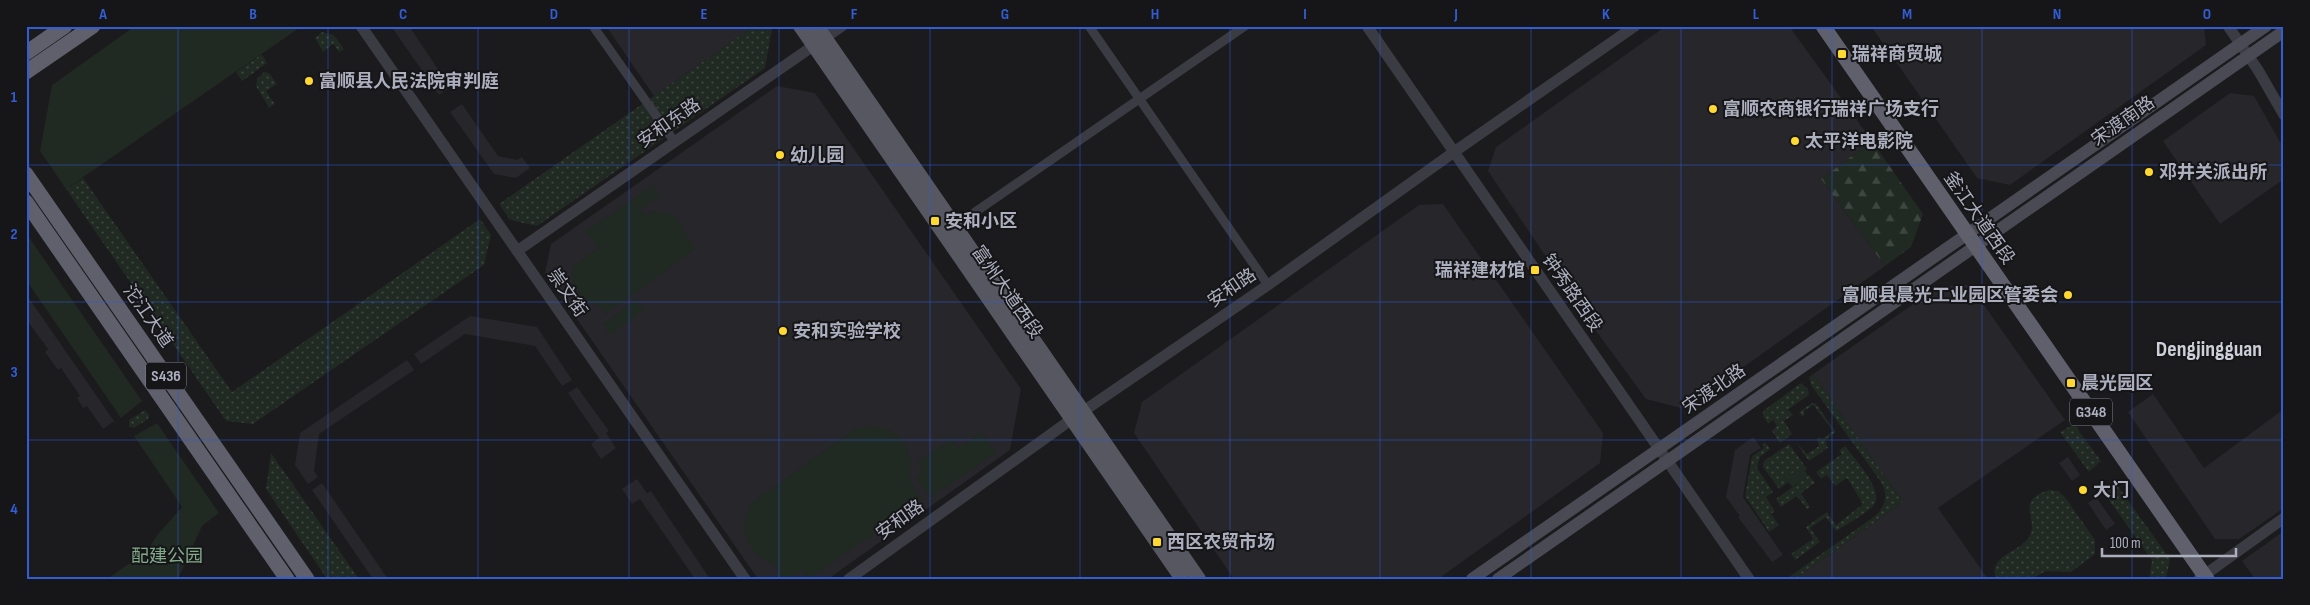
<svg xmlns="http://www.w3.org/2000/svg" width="2310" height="605" font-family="'Sofia Sans Condensed','Noto Sans SC',sans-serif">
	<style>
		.built { fill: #27262a }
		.grass { fill: url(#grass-dots) }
		.forest { fill: url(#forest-firs) }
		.park { fill: #202922 }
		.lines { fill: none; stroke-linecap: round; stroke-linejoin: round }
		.minor { stroke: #3b3b43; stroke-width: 9 }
		.tertiary { stroke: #3b3b43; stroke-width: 11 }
		.secondary { stroke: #494a53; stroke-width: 12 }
		.primary { stroke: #575762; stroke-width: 14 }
		.trunk { stroke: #5f606b; stroke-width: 15 }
		.grid { fill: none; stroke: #325dd4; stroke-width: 1; stroke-opacity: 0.55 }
		.poi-dot { fill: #ffd931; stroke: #161518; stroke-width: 2 }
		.labels { text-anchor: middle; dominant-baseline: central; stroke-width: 4; stroke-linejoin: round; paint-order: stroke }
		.shield { fill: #161518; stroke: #7f818c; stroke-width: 1 }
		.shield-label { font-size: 16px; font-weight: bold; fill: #acafbe }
		.poi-label { font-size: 18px; font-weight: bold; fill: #acafbe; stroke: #161518; text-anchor: start }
		.street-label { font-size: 18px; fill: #acafbe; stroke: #161518 }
		.park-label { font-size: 18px; fill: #82aa8a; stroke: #161518 }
		.district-label { font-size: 22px; font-weight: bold; fill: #cdcfd9; stroke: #161518 }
		.neatline { fill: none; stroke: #325dd4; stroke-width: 2 }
		.grid-label { font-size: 16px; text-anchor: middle; font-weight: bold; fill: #325dd4 }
	</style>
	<defs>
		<pattern id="grass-dots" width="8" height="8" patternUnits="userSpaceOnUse" patternTransform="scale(1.25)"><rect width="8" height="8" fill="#202922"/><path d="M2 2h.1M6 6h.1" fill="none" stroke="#3e4640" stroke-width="1.8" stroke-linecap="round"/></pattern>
		<pattern id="forest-firs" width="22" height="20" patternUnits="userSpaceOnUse" patternTransform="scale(1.25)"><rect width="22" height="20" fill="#202922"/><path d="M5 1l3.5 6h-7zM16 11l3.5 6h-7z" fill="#3e4640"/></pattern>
	</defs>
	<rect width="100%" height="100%" fill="#1b1a1d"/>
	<path class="built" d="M391,26H409L450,87L439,95Z
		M606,26H754L654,96Z
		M1666,26H1789L1872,141L1821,179L1885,266L1685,409L1646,399L1599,335L1488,171L1496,147Z
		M1871,26H2204L2206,45L2010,185L1977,178Z
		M777,86L815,93L1021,389L1010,450L828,579H758L545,273L551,244Z
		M2230,93L2254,96L2284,149V179L2220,224L2163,141Z
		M462,104L498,156L517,160L522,157L530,168L516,178L494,174L450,112Z
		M1443,204L1603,433L1600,463L1438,579H1234L1134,433L1142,402L1419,205Z
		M1970,285L2065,420L1938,508L1988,579H1795L1903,502L1813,374L1939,286Z
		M26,294L114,421L103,429L87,406L83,408L77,398L80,396L61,368L58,370L45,352L48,349L26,319Z
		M470,316L537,327L572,380L562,386L535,346L465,334L421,364L414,354Z
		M407,360L414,370L319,434L314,471L318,477L308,484L295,465L300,433Z
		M577,387L609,431L606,433L616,448L601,459L591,444L599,438L568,393Z
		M2153,394L2204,468L2284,409V508L2239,539H2215L2128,412Z
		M1753,437L1761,448L1750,455L1743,497L1783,555L1772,562L1738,517L1740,516L1726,497L1735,450Z
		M2068,457L2080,475L2072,481L2059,463Z
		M637,479L647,493L651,491L710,579H695L640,499L632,504L622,489Z
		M322,483L388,579H373L312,490Z
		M2096,497L2115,524L2106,530L2088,503Z
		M2284,531V579H2255L2242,561Z"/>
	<path class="grass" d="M754,26H770L772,29L765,68L537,226L510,220L499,204Z
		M322,32L334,35L344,49L339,52L333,44L323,52L315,38Z
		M262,54L267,63L242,81L236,72Z
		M264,72L269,73L277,84L266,91L275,104L269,108L256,86L257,79Z
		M83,178L232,392L480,219L491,235L484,265L253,424L226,421L66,189Z
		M1813,374L1903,502L1795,579H1786L1875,516C1886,506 1888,495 1881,482L1811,385L1809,377Z
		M1801,383L1808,389L1809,395L1786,411L1789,410L1793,415L1784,421L1792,434L1780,443L1772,431L1777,426L1773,420L1768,424L1763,416V411Z
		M1812,403L1816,404L1836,432L1825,440L1828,448L1809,461L1795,441L1807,454L1819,446L1817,439L1820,437L1822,439L1833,431L1813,405L1803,412L1805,414L1802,417L1799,412Z
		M145,410L149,415L148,419L134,428L129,427V420Z
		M2074,424L2101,461L2089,472L2060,432Z
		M1765,442L1770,449L1760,457L1757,468L1773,492L1766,497L1775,511L1771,514L1779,525L1769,532L1745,496L1752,456L1764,448L1762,445Z
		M1789,444L1807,469L1779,489L1763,467L1764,461Z
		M1845,446C1854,458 1885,491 1874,505C1869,512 1846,525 1836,531L1826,517L1810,528L1820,542L1795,560L1791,554L1813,539L1806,527L1827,512L1836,525L1863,504L1847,478L1835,486L1827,475L1821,479L1816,472L1842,454L1839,450Z
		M271,453L359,579H327L266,489Z
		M1809,475L1815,483L1801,493L1810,507L1807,509L1797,496L1781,507L1776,499Z
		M2117,485L2170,559L2166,579H2149L2152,560L2103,492Z
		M2049,490L2058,491L2065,497L2095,540V554L2071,572L2046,571L2031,579H1996C1987,556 2020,552 2029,537C2040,518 2013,501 2049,490Z"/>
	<path class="forest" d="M1872,141L1923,214L1911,247L1885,266L1821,179Z"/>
	<path class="park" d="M135,26H302L66,189L40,151L52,85Z
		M653,185L660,195L640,209L645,215L655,211L674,214L695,249L606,314L600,306C581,303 562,280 578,262C584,257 592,253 598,248L586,231Z
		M26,233L142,401L121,418L26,280Z
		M636,300L644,310L610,335L603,324Z
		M157,423L219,513L202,526L178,579H107L147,551L158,534L182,507L134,436Z
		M866,426C901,426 916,449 910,481L922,499L810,579L802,570L790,579H783C781,575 778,569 774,566C771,562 765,561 761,558C742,544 740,521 753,502L854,429Z
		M982,432L996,453L930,498L916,477L923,472L917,462L952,439L958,448Z
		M1802,466L1808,476L1792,487L1785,478Z"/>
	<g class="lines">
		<path class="minor" d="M593,26L674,141
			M1089,26L1268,285
			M955,226L1245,26"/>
		<path class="tertiary" d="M361,26L745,579
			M1367,26L1749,579
			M2228,26L2258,70L2284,115
			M517,251L842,26
			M849,579L1072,419L1268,285L1454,152L1635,26
			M2199,579L2284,518"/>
		<path class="secondary" d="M1472,579L2266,26
			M1498,579L2284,31"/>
		<path class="primary" d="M800,26L1182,579
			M817,26L1199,579"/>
		<path class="trunk" d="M1823,26L2207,579
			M26,53L65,26
			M26,72L93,26
			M26,174L307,579
			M26,202L287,579"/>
	</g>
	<path class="grid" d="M178,26V579M328,26V579M478,26V579M629,26V579M779,26V579M930,26V579M1080,26V579M1230,26V579M1380,26V579M1531,26V579M1681,26V579M1832,26V579M1982,26V579M2132,26V579M26,165H2284M26,302H2284M26,440H2284"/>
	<g class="poi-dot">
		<rect x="1837" y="49" width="10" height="10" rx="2.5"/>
		<circle cx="309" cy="81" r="5"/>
		<circle cx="1713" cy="109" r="5"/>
		<circle cx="1795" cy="141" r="5"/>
		<circle cx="780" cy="155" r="5"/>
		<circle cx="2149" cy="172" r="5"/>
		<rect x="930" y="216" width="10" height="10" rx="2.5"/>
		<rect x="1530" y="265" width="10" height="10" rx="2.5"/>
		<circle cx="2068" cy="295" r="5"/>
		<circle cx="783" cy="331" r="5"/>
		<rect x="2066" y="378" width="10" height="10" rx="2.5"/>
		<circle cx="2083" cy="490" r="5"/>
		<rect x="1152" y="537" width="10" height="10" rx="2.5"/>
	</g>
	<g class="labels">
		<g class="shield">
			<rect x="146" y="362.5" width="40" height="27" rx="4"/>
			<rect x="2070" y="398.5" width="42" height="27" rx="4"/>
		</g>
		<g class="shield-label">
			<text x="166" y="376">S436</text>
			<text x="2091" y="412">G348</text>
		</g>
		<g class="poi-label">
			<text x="1852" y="54">瑞祥商贸城</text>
			<text x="319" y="81">富顺县人民法院审判庭</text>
			<text x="1723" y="109">富顺农商银行瑞祥广场支行</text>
			<text x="1805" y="141">太平洋电影院</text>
			<text x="790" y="155">幼儿园</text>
			<text x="2159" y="172">邓井关派出所</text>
			<text x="945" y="221">安和小区</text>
			<text x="1525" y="270" text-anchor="end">瑞祥建材馆</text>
			<text x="2058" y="295" text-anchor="end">富顺县晨光工业园区管委会</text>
			<text x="793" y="331">安和实验学校</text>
			<text x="2081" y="383">晨光园区</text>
			<text x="2093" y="490">大门</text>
			<text x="1167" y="542">西区农贸市场</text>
		</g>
		<g class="street-label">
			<text transform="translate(2123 121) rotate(-35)">宋渡南路</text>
			<text transform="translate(669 123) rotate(-35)">安和东路</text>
			<text transform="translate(1979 218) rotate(55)">釜江大道西段</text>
			<text transform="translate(1232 288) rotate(-34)">安和路</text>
			<text transform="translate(1007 292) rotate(55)">富州大道西段</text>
			<text transform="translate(567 293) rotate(55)">崇文街</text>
			<text transform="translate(1572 293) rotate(55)">钟秀路西段</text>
			<text transform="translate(148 316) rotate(55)">沱江大道</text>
			<text transform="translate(1714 389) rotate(-35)">宋渡北路</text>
			<text transform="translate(900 520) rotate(-36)">安和路</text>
		</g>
		<g class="park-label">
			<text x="167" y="556">配建公园</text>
		</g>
		<g class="district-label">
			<text x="2209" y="349">Dengjingguan</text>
		</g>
	</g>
	<rect width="2310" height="605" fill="none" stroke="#161518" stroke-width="55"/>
	<path d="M2102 548v8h134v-8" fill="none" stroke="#acafbe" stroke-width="2.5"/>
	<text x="2110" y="548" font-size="15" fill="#acafbe" stroke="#161518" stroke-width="4" paint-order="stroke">100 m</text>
	<rect x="28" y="28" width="2254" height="550" class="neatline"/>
	<g class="grid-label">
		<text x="103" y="19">A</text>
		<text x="253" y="19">B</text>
		<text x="403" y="19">C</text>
		<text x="554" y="19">D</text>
		<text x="704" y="19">E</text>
		<text x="854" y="19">F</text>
		<text x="1005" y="19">G</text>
		<text x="1155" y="19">H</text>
		<text x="1305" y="19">I</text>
		<text x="1456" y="19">J</text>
		<text x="1606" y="19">K</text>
		<text x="1756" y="19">L</text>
		<text x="1907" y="19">M</text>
		<text x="2057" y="19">N</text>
		<text x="2207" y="19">O</text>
		<text x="14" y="102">1</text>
		<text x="14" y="239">2</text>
		<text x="14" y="377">3</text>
		<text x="14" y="514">4</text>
	</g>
</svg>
